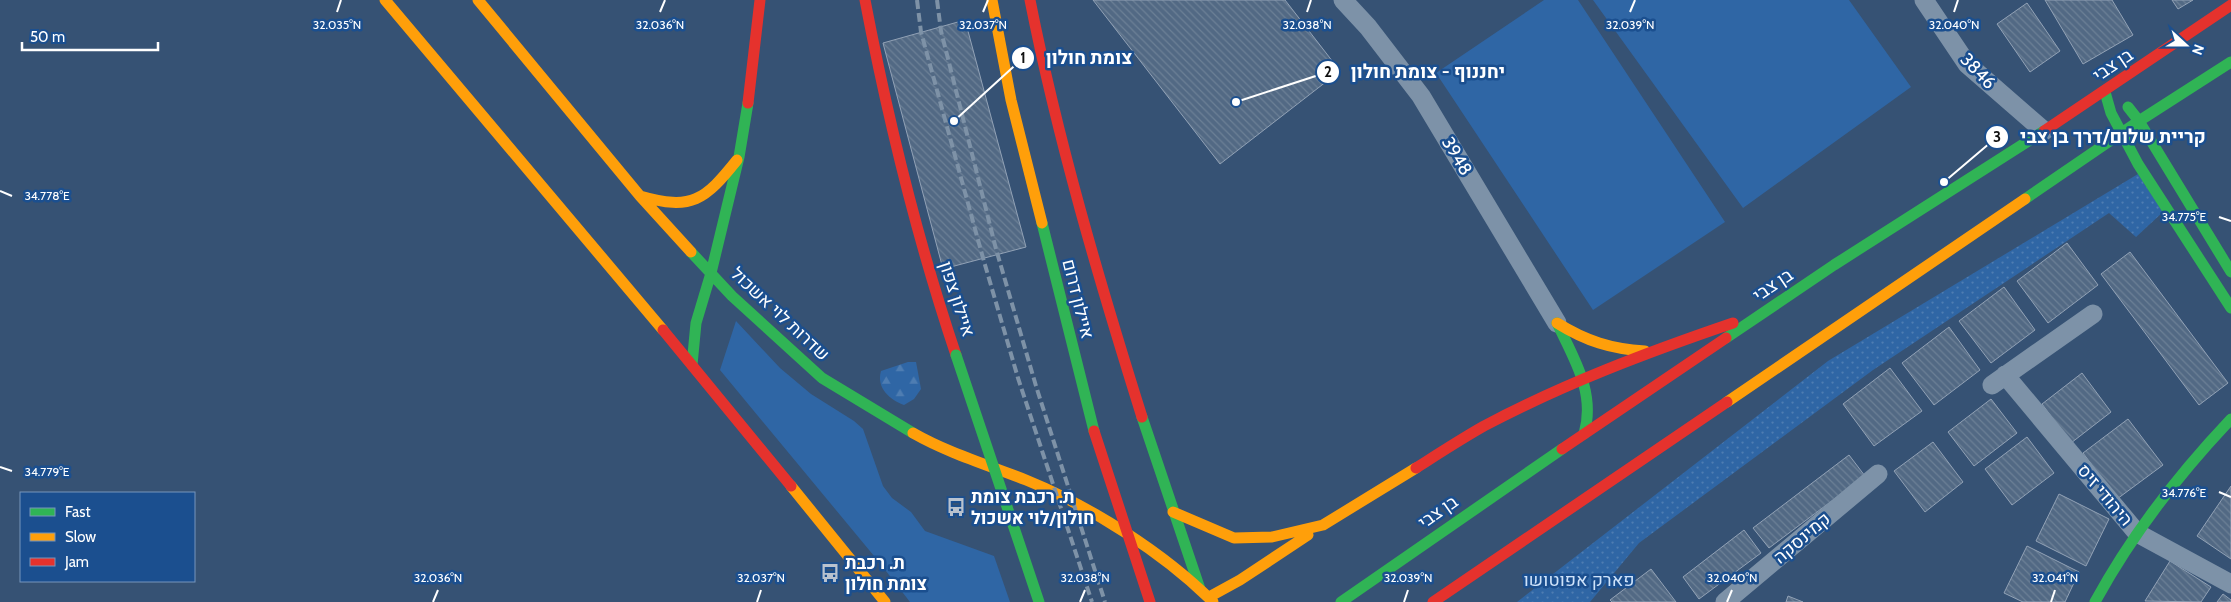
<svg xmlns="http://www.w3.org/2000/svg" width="2231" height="602" font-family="Cabin,Heebo,sans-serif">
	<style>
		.grass { fill: #2f66a5 }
		.forest { fill: url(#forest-firs) }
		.park { fill: url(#park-dots) }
		.building { fill: url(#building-back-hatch); stroke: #92a2b6 }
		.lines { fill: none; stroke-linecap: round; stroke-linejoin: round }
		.street { stroke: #7d92a8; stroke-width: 19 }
		.fast { stroke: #30b455; stroke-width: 11 }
		.slow { stroke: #ff9f0a; stroke-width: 11 }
		.jam { stroke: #e5322d; stroke-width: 11 }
		.rail { stroke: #7e92a7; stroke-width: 4; stroke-dasharray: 9 4; stroke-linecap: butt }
		.fast-bridge { stroke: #30b455; stroke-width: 11 }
		.jam-bridge { stroke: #e5322d; stroke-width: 11 }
		.ticks { fill: none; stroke: #fff; stroke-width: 2 }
		.labels { text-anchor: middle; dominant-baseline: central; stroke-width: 5; stroke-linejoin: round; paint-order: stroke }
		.street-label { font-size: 18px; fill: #fff; stroke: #1b4f8f }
		.poi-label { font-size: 18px; font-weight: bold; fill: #fff; stroke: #1b4f8f; text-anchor: start }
		.park-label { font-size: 18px; fill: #cfe3fa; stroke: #1b4f8f }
		.ticks-label { font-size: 12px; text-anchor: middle; fill: #fff; stroke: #1b4f8f; stroke-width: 5; stroke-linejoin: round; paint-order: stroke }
		.leader { fill: none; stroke: #fff; stroke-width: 2 }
		.callout-dot { fill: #fff; stroke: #1b4f8f; stroke-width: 2 }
		.mark-label { font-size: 15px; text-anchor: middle; font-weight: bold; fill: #111 }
		.callout-label { font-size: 19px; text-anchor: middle; font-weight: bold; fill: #fff; stroke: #1b4f8f; stroke-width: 5; stroke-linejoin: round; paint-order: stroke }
	</style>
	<defs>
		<pattern id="forest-firs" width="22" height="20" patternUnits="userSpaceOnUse" patternTransform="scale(1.25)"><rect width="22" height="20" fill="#2f66a5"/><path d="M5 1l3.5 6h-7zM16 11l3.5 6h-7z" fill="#4e7db2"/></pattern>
		<pattern id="park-dots" width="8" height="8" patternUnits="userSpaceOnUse" patternTransform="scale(1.25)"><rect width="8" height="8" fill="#2f66a5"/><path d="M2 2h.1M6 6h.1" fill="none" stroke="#4e7db2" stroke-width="1.8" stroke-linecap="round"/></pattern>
		<pattern id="building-back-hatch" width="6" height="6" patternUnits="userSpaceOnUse" patternTransform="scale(1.25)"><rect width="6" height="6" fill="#526984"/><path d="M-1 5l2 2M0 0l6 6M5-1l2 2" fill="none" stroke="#6c8096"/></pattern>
	</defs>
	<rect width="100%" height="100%" fill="#365274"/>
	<path class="grass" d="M1544,0H1578L1725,222L1593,310L1436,73Z
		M1593,0H1849L1911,87L1743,208Z
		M736,321L780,368L811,394L854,421L863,429L883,486L892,498L911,512L925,531L994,556L1010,602H910L879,562L720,370Z"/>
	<path class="forest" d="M908,362H916L921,389L914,399L904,405C890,400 876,388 881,371Z"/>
	<path class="park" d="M2138,174L2163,212L2136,237L2109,213L1873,370L1639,543L1590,602H1517L1828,361Z"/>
	<path class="building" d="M1093,0H1285L1340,71L1220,164Z
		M2045,0H2112L2133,35L2083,64Z
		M2172,0H2193L2178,9Z
		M2027,3L2060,51L2030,72L1997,24Z
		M965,20L1026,247L943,269L883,43Z
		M2067,243L2098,285L2048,323L2017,281Z
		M2130,252L2228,383L2199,405L2101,274Z
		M2004,287L2035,330L1991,363L1959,321Z
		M1949,327L1980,370L1934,405L1902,363Z
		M1890,368L1922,411L1874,446L1843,404Z
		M2082,373L2111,412L2071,443L2042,404Z
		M1991,399L2017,433L1974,466L1948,432Z
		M2128,419L2163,465L2117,499L2083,453Z
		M2027,437L2054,473L2012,505L1985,469Z
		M1933,442L1963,482L1925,512L1894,471Z
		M1849,455L1865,476L1769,548L1753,528Z
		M2231,486V559L2197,536Z
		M2059,494L2109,519L2086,566L2036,541Z
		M1744,530L1761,553L1699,599L1683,577Z
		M2027,546L2079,572L2065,602H2023L2004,593Z
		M2170,561L2211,587L2201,602L2145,601Z
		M1651,569L1676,602H1612L1610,600Z
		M2223,594L2231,600V602H2217Z
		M1788,596L1803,602H1786Z"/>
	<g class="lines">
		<path class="street" d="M1343,0L1368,27L1421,96L1557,323
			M1924,0L1967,64L2044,131
			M2005,375L2137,533L2231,584
			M1992,385L2093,314
			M1725,602L1878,474"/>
		<path class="fast" d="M2105,92L2111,113L2138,164L2231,308
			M2128,107L2139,121L2231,272
			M2025,199L2139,121L2231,62
			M1042,223L1094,431
			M691,252L732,296L822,378L913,433
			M1557,323C1574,359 1596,393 1584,434
			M1726,338L1834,265L2044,131
			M692,365L696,323L711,273L739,157L748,103
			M1142,417L1200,589
			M1341,602L1562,449
			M2095,602C2132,534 2178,475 2231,419"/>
		<path class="slow" d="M385,0L663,330
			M478,0L640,196L691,252
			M992,0L1011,100L1042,223
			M640,196C692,211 705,200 737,160
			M1557,323C1586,341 1611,349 1645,351
			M1727,402L2025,199
			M913,433C948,453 988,465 1026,480C1090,506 1164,553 1213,602
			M791,486L885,602
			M1173,512L1234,538L1272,537L1323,525L1416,468
			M1209,597L1240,580L1308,535"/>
		<path class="jam" d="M865,0C888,120 917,239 956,355
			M1030,0C1058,141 1099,280 1142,417
			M748,103L760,0
			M2044,131L2231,5
			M663,330L791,486
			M1562,449L1726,338
			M1416,468C1438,454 1461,439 1484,426C1563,384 1648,352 1733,323
			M1433,602L1727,402"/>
		<path class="rail" d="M917,0L921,32L983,258L1018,378L1092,602
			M937,0L941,31L996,249L1036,386L1105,602"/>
		<path class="fast-bridge" d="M956,355L1039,602"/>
		<path class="jam-bridge" d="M1094,431L1150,602"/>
	</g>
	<path class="ticks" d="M337,12L341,0M660,12L665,0M983,12L988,0M1307,12L1311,0M1630,12L1635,0M1954,12L1958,0M0,191L12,196M2219,217L2231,221M0,467L12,471M2219,492L2231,497M433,602L438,590M757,602L761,590M1080,602L1085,590M1404,602L1408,590M1727,602L1732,590M2051,602L2055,590"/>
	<defs>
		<g id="bus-bare" transform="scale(1.5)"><path d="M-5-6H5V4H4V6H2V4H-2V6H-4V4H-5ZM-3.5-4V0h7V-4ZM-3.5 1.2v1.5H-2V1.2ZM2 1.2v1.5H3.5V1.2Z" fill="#b9c2ce" stroke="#1b4f8f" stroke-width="2.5" paint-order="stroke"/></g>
	</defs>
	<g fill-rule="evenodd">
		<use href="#bus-bare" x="956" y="507"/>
		<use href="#bus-bare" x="830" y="573"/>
	</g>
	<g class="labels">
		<g class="street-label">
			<text transform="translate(2113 65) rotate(-34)">בן צבי</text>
			<text transform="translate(1978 71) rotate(46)">3846</text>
			<text transform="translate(1457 156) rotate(59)">3948</text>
			<text transform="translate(1773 285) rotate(-34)">בן צבי</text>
			<text transform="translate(957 299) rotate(72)">איילון צפון</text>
			<text transform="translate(1078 299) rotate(76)">איילון דרום</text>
			<text transform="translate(780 314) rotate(43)">שדרות לוי אשכול</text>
			<text transform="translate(2105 495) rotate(50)">היהודי זיס</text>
			<text transform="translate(1438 512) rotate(-35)">בן צבי</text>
			<text transform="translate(1802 538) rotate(-40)">קמינסקה</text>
		</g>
		<g class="poi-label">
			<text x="971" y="497">ת. רכבת צומת<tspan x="971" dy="21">חולון/לוי אשכול</tspan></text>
			<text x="845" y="563">ת. רכבת<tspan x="845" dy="21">צומת חולון</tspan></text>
		</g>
		<g class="park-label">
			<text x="1579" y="580">פארק אפוטושו</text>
		</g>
	</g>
	<g class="ticks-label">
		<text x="337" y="29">32.035°N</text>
		<text x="660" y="29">32.036°N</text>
		<text x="983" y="29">32.037°N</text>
		<text x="1307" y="29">32.038°N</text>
		<text x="1630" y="29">32.039°N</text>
		<text x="1954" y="29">32.040°N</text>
		<text x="47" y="200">34.778°E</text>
		<text x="2184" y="221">34.775°E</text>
		<text x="47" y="476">34.779°E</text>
		<text x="2184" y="497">34.776°E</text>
		<text x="438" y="582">32.036°N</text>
		<text x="761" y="582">32.037°N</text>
		<text x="1085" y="582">32.038°N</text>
		<text x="1408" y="582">32.039°N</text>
		<text x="1732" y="582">32.040°N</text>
		<text x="2055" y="582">32.041°N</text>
	</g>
	<path class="leader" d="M954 121L1023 58M1236 102L1328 72M1944 182L1997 137"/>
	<g class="callout-dot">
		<circle cx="954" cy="121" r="5"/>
		<circle cx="1236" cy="102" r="5"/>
		<circle cx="1944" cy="182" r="5"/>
		<circle cx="1023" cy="58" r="12"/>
		<circle cx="1328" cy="72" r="12"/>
		<circle cx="1997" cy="137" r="12"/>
	</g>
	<g class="mark-label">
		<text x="1023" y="63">1</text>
		<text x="1328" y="77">2</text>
		<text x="1997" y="142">3</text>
	</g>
	<g class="callout-label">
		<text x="1089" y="64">צומת חולון</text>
		<text x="1428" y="78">יחננוף - צומת חולון</text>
		<text x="2113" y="143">קריית שלום/דרך בן צבי</text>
	</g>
	<rect x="20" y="492" width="175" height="90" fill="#1b4f8f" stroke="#7695bc"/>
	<rect x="30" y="508" width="25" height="8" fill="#30b455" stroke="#7695bc"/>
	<text x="65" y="517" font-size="15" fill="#ffffff">Fast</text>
	<rect x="30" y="533" width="25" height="8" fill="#ff9f0a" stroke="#7695bc"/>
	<text x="65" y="542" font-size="15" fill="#ffffff">Slow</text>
	<rect x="30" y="558" width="25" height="8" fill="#e5322d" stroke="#7695bc"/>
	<text x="65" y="567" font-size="15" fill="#ffffff">Jam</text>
	<g transform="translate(2186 45) rotate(111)" stroke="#1b4f8f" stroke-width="4" paint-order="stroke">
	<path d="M0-4L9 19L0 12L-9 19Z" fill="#ffffff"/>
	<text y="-8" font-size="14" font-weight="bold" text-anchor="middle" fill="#ffffff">N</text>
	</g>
	<path d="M22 42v8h136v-8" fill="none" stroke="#ffffff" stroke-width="2.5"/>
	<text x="30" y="42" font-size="15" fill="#ffffff" stroke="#1b4f8f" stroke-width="4" paint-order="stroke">50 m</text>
</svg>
